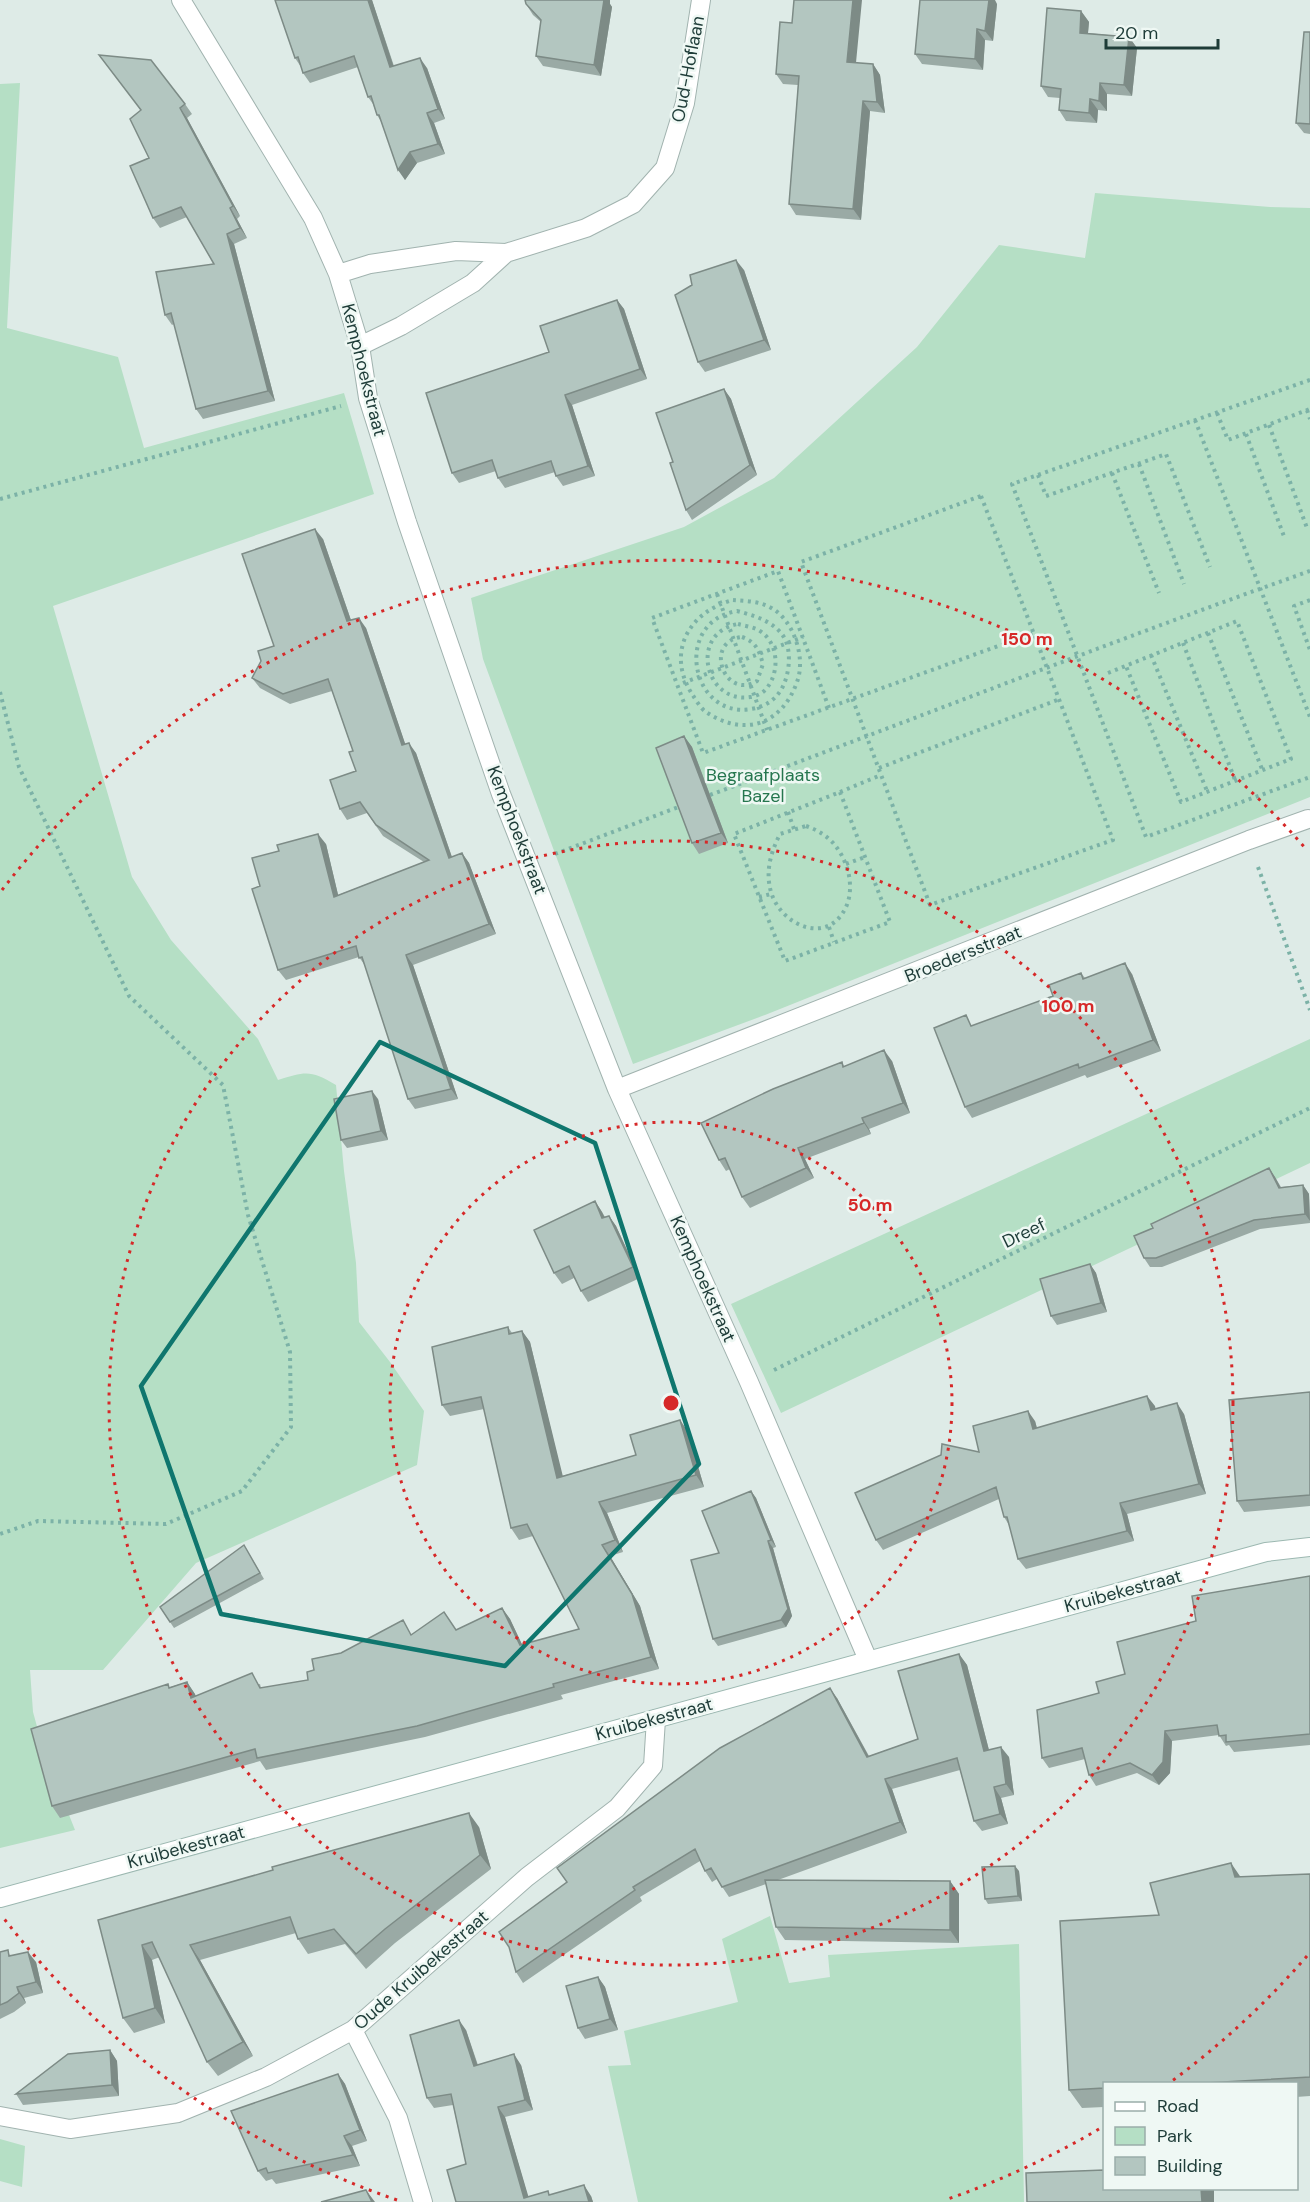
<svg xmlns="http://www.w3.org/2000/svg" width="1310" height="2202" font-family="'DM Sans',sans-serif">
	<style>
		.green { fill: #b5dfc5 }
		.lines { fill: none; stroke-linecap: round; stroke-linejoin: round }
		.street-casing { stroke: #a1b3af; stroke-width: 20 }
		.secondary-casing { stroke: #9cb8b1; stroke-width: 20 }
		.path { stroke: #7cb2a7; stroke-width: 4; stroke-dasharray: 3 4.5; stroke-linecap: butt }
		.street { stroke: #fff; stroke-width: 18 }
		.secondary { stroke: #fff; stroke-width: 18 }
		.wall { fill: #9aaaa5 }
		.shaded-wall { fill: #7d8b86 }
		.building { fill: #b3c6c0; stroke: #7d8b86; stroke-width: 1.5 }
		.marked { fill: none; stroke: #0f766e; stroke-width: 4.5; stroke-linejoin: round }
		.ring { fill: none; stroke: #d62828; stroke-width: 3; stroke-dasharray: 3 6 }
		.labels { text-anchor: middle; dominant-baseline: central; stroke-width: 5; stroke-linejoin: round; paint-order: stroke }
		.street-label { font-size: 18px; fill: #1e3c38; stroke: #eff8f4 }
		.park-label { font-size: 18px; fill: #25764e; stroke: #eff8f4 }
		.centre { fill: #d62828; stroke: #eff8f4; stroke-width: 3 }
		.ring-label { font-size: 18px; text-anchor: middle; font-weight: bold; fill: #d62828; stroke: #eff8f4; stroke-width: 5; stroke-linejoin: round; paint-order: stroke }
	</style>
	<rect width="100%" height="100%" fill="#deebe7"/>
	<path class="green" d="M20,83L7,328L118,357L144,448L344,393L374,494L53,606L132,877L171,940L258,1039L278,1080C306,1071 311,1070 336,1085L344,1171L356,1263L359,1322L390,1362L424,1411L417,1465L196,1563L103,1670H30L33,1712L44,1752L75,1830L0,1848V84Z
		M1095,193L1270,207L1310,208V797L765,1015L633,1064L483,659L471,598L684,527L774,478L917,347L999,245L1085,258Z
		M1310,1039V1163L781,1413L731,1304Z
		M770,1916L789,1983L830,1977L828,1955L1019,1944L1024,2202H638L608,2066L631,2065L624,2031L738,2002L722,1939Z
		M0,2139L25,2146L22,2187L0,2181Z"/>
	<g class="lines">
		<g class="street-casing">
			<path id="street" d="M181,0L313,218L338,274L360,346L368,398L407,522L501,794L617,1089L749,1382L868,1660
				M506,253L586,228L633,204L665,168L685,103L701,0
				M338,274L370,264L456,251L506,253L473,283L401,326L360,346
				M617,1089L1249,840L1308,819
				M353,2030L398,2118L423,2202
				M0,2116L70,2129L178,2113L266,2077L353,2030L527,1877L617,1808L653,1766L656,1719"/>
		</g>
		<g class="secondary-casing">
			<path id="secondary" d="M0,1898L1266,1552L1310,1547"/>
		</g>
		<path class="path" d="M1310,380L1012,484L1146,837L1310,777
			M1307,410L1310,419
			M1217,413L1228,440L1310,409
			M1195,420L1310,717
			M1269,425L1307,528
			M1246,434L1285,539
			M1139,464L1184,584
			M1112,473L1159,593
			M1038,475L1046,496L1166,454L1210,567
			M981,496L1113,840L930,905L801,562Z
			M0,499L341,406
			M717,594L767,730
			M733,600C746,601 761,601 773,609C794,622 806,658 797,682C782,724 745,738 706,712C701,709 696,700 692,694C666,653 688,612 733,600Z
			M1310,600L1294,606L1310,650
			M737,611C752,615 770,620 781,633C793,647 790,675 781,690C774,701 764,707 751,709C691,719 672,622 737,611Z
			M738,624C745,626 754,627 760,631C779,643 780,673 766,689C762,694 756,696 750,697C705,704 688,633 738,624Z
			M1208,633L1262,769
			M742,637C756,642 759,650 763,664L757,681C724,701 703,641 742,637Z
			M1183,643L1235,780
			M1151,655L1207,791
			M1108,673L1237,621L1291,759L1181,802L1126,666
			M683,683L803,637
			M0,692L19,767L129,996L223,1085L248,1215L290,1352L291,1427L242,1491L166,1524L38,1521L0,1534
			M829,708L778,571L652,618L703,753L1034,633
			M879,768L1060,699
			M840,792L890,922L785,961L734,834Z
			M840,792L881,775
			M710,795C910,721 1109,642 1310,571
			M788,812L794,829
			M806,826C829,834 841,848 848,871C851,883 851,896 846,907C828,946 781,926 771,892C765,871 771,852 780,834Z
			M555,854L681,806
			M846,864L865,857
			M1258,867L1310,1010
			M759,897L771,894
			M829,927L834,942
			M774,1370L1310,1108"/>
		<use href="#street" class="street"/>
		<use href="#secondary" class="secondary"/>
	</g>
	<path class="wall" d="M275,0H372L394,66L427,68L445,119L434,123L445,154L417,163L405,180L382,123L377,115L373,104L368,97L358,67L310,83L303,73L301,67L295,58Z
		M526,4H610L612,7L601,76L543,66L536,56L541,22L533,15Z
		M997,4L993,41L985,40L983,70L922,64L915,54Z
		M1081,11L1089,22L1088,33L1129,37L1137,48L1132,96L1107,94V111L1098,110L1097,123L1066,121L1059,110L1060,98L1048,97L1041,86Z
		M1310,32V134L1304,133L1296,123Z
		M99,55L185,104L192,114L187,118L240,216L237,219L247,238L234,244L275,401L203,419L196,409L174,324L172,325L165,315L214,264L187,217L160,228L153,218L149,158L141,110Z
		M856,63L873,64L880,75L885,113L870,111L861,220L796,215L789,204L798,85L783,84L776,74Z
		M744,270L771,350L705,372L698,362Z
		M617,300L624,309L647,379L572,405L595,476L563,486L556,476L555,472L505,488L498,478L496,471L459,483L452,473L549,352Z
		M724,389L731,399L757,475L692,520L686,510L673,462Z
		M323,539L351,620L366,628L405,744L416,753L452,857L462,853L469,863L496,934L413,965L458,1099L415,1109L408,1099L366,967L359,957L286,980L278,970L260,886L326,844L338,895L424,862L383,836L367,813L347,820L340,809L356,771L353,751L332,691L290,704L260,688L252,678L274,646Z
		M684,736L692,747L728,843L699,854L692,843Z
		M1081,973L1085,978L1132,974L1161,1051L1087,1078L1085,1075L972,1118L965,1107L973,1026L1053,996Z
		M892,1061L910,1113L869,1129L871,1134L805,1159L814,1178L750,1208L742,1197L730,1169L726,1171L719,1160L842,1062L844,1066Z
		M378,1099L388,1140L347,1148L341,1140Z
		M1269,1168L1275,1177L1281,1187L1303,1185L1309,1194L1310,1223L1260,1229L1162,1267H1150L1144,1258L1153,1228Z
		M595,1201L602,1212L605,1217L609,1216L616,1226L640,1278L588,1302L581,1291L574,1278L562,1284L554,1273Z
		M1090,1264L1096,1273L1107,1312L1057,1325L1051,1316Z
		M508,1327L512,1333L522,1331L530,1342L562,1476L636,1455L680,1420L688,1432L704,1487L607,1513L623,1552L610,1556L640,1606L659,1669L561,1695L563,1699L425,1737L266,1770L260,1761L60,1818L52,1806L170,1687L187,1682L196,1696L260,1684L261,1688L308,1680L314,1670L341,1653L412,1634L456,1630L502,1608L510,1619L522,1645L579,1629L533,1536L519,1540L511,1528L484,1409L450,1416L442,1405Z
		M1310,1392V1506L1244,1512L1237,1501Z
		M1155,1406V1409L1184,1414L1206,1494L1127,1514L1134,1541L1026,1569L1018,1559L1009,1525L1004,1517L999,1499L883,1550L876,1540L979,1452L1035,1421L1037,1428Z
		M751,1491L756,1498L776,1547L773,1548L792,1616L786,1627L718,1646L713,1639L719,1553Z
		M247,1550L264,1579L174,1628L160,1607Z
		M1310,1576V1745L1234,1752L1229,1745L1226,1746L1219,1735L1172,1741L1170,1773L1159,1785L1137,1773L1096,1786L1089,1775L1085,1759L1049,1768L1042,1758L1099,1693L1125,1674Z
		M959,1654L967,1665L989,1750L1009,1757L1014,1795L1001,1798L1008,1824L982,1831L974,1821L960,1770L892,1789L907,1833L778,1880L950,1881L959,1894V1943L785,1940L776,1927L766,1884L729,1897L717,1879L712,1882L705,1871L700,1861L640,1897L642,1901L523,1983L516,1972L567,1882L557,1868L837,1698L869,1756L918,1739Z
		M479,1827L491,1869L395,1943L366,1969L345,1944L308,1954L298,1939L296,1933L200,1960L253,2056L218,2076L207,2062L160,1957L152,1960L165,2023L134,2033L123,2018L98,1920Z
		M1019,1871L1022,1901L988,1904L985,1899Z
		M1310,1874V2096L1296,2097V2084H1104V2107L1082,2108L1069,2090L1159,1915L1241,1877Z
		M0,1952L36,1962L43,1993L24,1998L26,2003L14,2012L0,2019Z
		M598,1977L605,1987L618,2030L585,2039L578,2028Z
		M466,2030L478,2065H521L533,2110L505,2117L528,2197L550,2195L591,2196L593,2202H456L466,2164L453,2105L434,2108L427,2098Z
		M110,2050L117,2061L119,2096L23,2105L16,2094Z
		M338,2074L345,2084L367,2141L352,2146L360,2166L276,2184L272,2179L266,2181L258,2171Z"/>
	<path class="shaded-wall" d="M368,0H372L397,77L390,67Z
		M604,0H610V4L612,7L601,76L594,65Z
		M853,0H862L855,73L847,62Z
		M989,0H995L997,4L993,41L985,31Z
		M1081,11L1089,22L1087,43L1080,33Z
		M977,29L985,40L983,70L975,59Z
		M1129,37L1137,48L1132,96L1124,85Z
		M420,58L427,68L445,119L438,109Z
		M873,64L880,75L885,113L877,102Z
		M1100,83L1107,94V111L1099,101Z
		M1090,99L1098,110L1097,123L1089,113Z
		M863,101L870,111L861,220L853,209Z
		M180,108L187,118L240,216L233,206Z
		M427,113L434,123L445,154L438,144Z
		M410,152L417,163L405,180L398,170Z
		M230,208L237,219L247,238L240,228Z
		M227,234L234,244L275,401L268,391Z
		M736,260L744,270L771,350L764,340Z
		M617,300L624,309L647,379L640,369Z
		M724,389L731,399L757,475L750,465Z
		M565,395L572,405L595,476L588,466Z
		M315,529L323,539L355,632L347,621Z
		M359,618L366,628L409,755L402,745Z
		M684,736L692,747L728,843L721,833Z
		M409,743L416,753L456,869L449,858Z
		M318,834L326,844L341,907L334,897Z
		M462,853L469,863L496,934L489,924Z
		M406,955L413,965L458,1099L451,1089Z
		M1125,963L1132,974L1161,1051L1153,1040Z
		M884,1050L892,1061L910,1113L903,1103Z
		M372,1091L378,1099L388,1140L381,1131Z
		M862,1118L869,1129L871,1134L864,1123Z
		M798,1148L805,1159L814,1178L806,1168Z
		M1269,1168L1275,1177L1285,1196L1279,1188Z
		M1303,1185L1309,1194L1310,1221L1305,1214Z
		M595,1201L602,1212L610,1229L602,1218Z
		M609,1216L616,1226L640,1278L633,1267Z
		M1090,1264L1096,1273L1107,1312L1101,1303Z
		M522,1331L530,1342L566,1489L557,1478Z
		M1147,1396L1155,1406L1158,1420L1151,1410Z
		M1177,1403L1184,1414L1206,1494L1199,1484Z
		M1028,1411L1035,1421L1040,1440L1033,1429Z
		M680,1420L688,1432L704,1487L696,1475Z
		M751,1491L756,1498L776,1547L771,1540Z
		M599,1502L607,1513L623,1552L615,1540Z
		M1120,1503L1127,1514L1134,1541L1127,1531Z
		M768,1541L773,1548L792,1616L786,1627L781,1620Z
		M602,1545L610,1556L640,1606L659,1669L651,1657Z
		M502,1608L510,1619L528,1657L520,1645Z
		M959,1654L967,1665L992,1762L984,1751Z
		M187,1682L195,1694L199,1709L191,1698Z
		M830,1688L837,1698L875,1768L867,1757Z
		M1165,1731L1172,1741L1170,1773L1159,1785L1152,1775Z
		M1001,1747L1009,1757L1014,1795L1006,1784Z
		M885,1779L892,1789L907,1833L900,1822Z
		M994,1787L1001,1798L1008,1824L1000,1814Z
		M469,1813L479,1827L491,1869L480,1855Z
		M1231,1863L1244,1882L1235,1877Z
		M1015,1866L1019,1871L1022,1901L1018,1896Z
		M950,1881L959,1894V1943L950,1930Z
		M142,1945L152,1960L165,2023L155,2008Z
		M190,1945L200,1960L253,2056L243,2042Z
		M28,1952L36,1962L43,1993L36,1982Z
		M598,1977L605,1987L618,2030L610,2019Z
		M17,1987L24,1998L26,2003L19,1993Z
		M459,2020L466,2030L481,2076L474,2066Z
		M110,2050L117,2061L119,2096L112,2085Z
		M514,2054L521,2065L533,2110L525,2100Z
		M338,2074L345,2084L367,2141L360,2130Z
		M498,2107L505,2117L530,2202L524,2198Z
		M344,2136L352,2146L360,2166L353,2155Z
		M584,2185L591,2196L593,2202H589Z
		M1201,2188H1214V2202H1202Z
		M366,2190L375,2202H372Z"/>
	<path class="building" d="M275,0H368L390,67L420,58L438,109L427,113L438,144L410,152L398,170L379,115H377L371,96L368,97L354,56L303,73L298,57L295,58Z
		M525,0H604L594,65L536,56L541,20L526,4Z
		M794,0H853L847,62L873,64L877,102L863,101L853,209L789,204L799,76L776,74L780,22L792,23Z
		M920,0H989L985,31L977,29L975,59L915,54Z
		M1047,8L1081,11L1080,33L1129,37L1124,85L1100,83L1099,101L1090,99L1089,113L1059,110L1061,89L1041,86Z
		M1304,32H1310V124L1296,123Z
		M99,55L151,60L185,104L180,108L233,206L230,208L240,228L227,234L268,391L196,409L171,313L165,315L156,272L214,264L181,207L153,218L130,166L149,158L130,119L141,110Z
		M736,260L764,340L698,362L675,295L692,285L690,275Z
		M617,300L640,369L565,395L588,466L556,476L551,461L498,478L492,460L452,473L426,393L549,352L540,326Z
		M724,389L750,465L686,510L670,463L673,462L656,413Z
		M315,529L347,621L359,618L402,745L409,743L449,858L462,853L489,924L406,955L451,1089L408,1099L362,957L359,958L356,946L278,970L252,889L260,886L252,858L279,851L277,845L318,834L334,897L429,860L376,825L360,802L340,809L330,780L356,771L349,752L353,751L328,679L283,694L252,678L261,661L258,651L274,646L242,554Z
		M684,736L721,833L692,843L656,748Z
		M1125,963L1153,1040L1079,1068L1078,1064L965,1107L934,1028L966,1015L971,1026L1053,996L1049,985L1081,973L1083,979Z
		M884,1050L903,1103L862,1118L864,1123L798,1148L806,1168L742,1197L725,1158L719,1160L701,1123L773,1089L842,1062L843,1067Z
		M372,1091L381,1131L341,1140L334,1099Z
		M1269,1168L1279,1188L1303,1185L1305,1214L1254,1220L1156,1258H1144L1134,1236L1153,1228L1151,1224Z
		M595,1201L602,1218L609,1216L633,1267L581,1291L569,1266L554,1273L534,1230Z
		M1090,1264L1101,1303L1051,1316L1040,1279Z
		M508,1327L509,1334L522,1331L557,1478L636,1455L630,1435L680,1420L696,1475L599,1502L615,1540L602,1545L632,1594L651,1657L553,1684L554,1687L417,1726L257,1758L255,1749L52,1806L31,1729L168,1684L169,1688L187,1682L191,1698L252,1673L260,1688L308,1680L307,1672L314,1670L312,1659L341,1653L403,1620L411,1635L444,1612L456,1630L502,1608L520,1645L579,1629L527,1524L511,1528L481,1397L442,1405L432,1347Z
		M1310,1392V1495L1237,1501L1229,1400Z
		M1147,1396L1151,1410L1177,1403L1199,1484L1120,1503L1127,1531L1018,1559L1007,1517H1004L996,1487L876,1540L855,1493L941,1455L942,1444L979,1452L973,1426L1028,1411L1033,1429Z
		M751,1491L771,1540L768,1541L788,1609L781,1620L713,1639L691,1560L719,1553L702,1511Z
		M244,1545L260,1573L170,1622L160,1607Z
		M1310,1576V1734L1226,1742V1735L1219,1736L1217,1725L1165,1731L1163,1762L1152,1775L1130,1763L1089,1775L1082,1748L1042,1758L1037,1710L1099,1693L1096,1682L1125,1674L1117,1642L1196,1621L1192,1596Z
		M959,1654L984,1751L1001,1747L1006,1784L994,1787L1000,1814L974,1821L957,1758L885,1779L900,1822L722,1887L711,1868L705,1871L695,1849L633,1887L635,1890L516,1972L509,1947L499,1932L567,1882L557,1868L720,1748L830,1688L867,1757L918,1739L898,1671Z
		M469,1813L480,1855L385,1929L356,1954L334,1929L298,1939L290,1917L190,1945L243,2042L207,2062L152,1942L142,1945L155,2008L123,2018L98,1920L273,1870L272,1867Z
		M1231,1863L1235,1877L1310,1874V2077L1188,2084H1104V2088L1069,2090L1060,1921L1159,1915L1150,1883Z
		M1015,1866L1018,1896L985,1899L982,1867Z
		M765,1880L950,1881V1930L776,1927Z
		M8,1950L9,1956L28,1952L36,1982L17,1987L19,1993L7,2002L0,2005V1952Z
		M598,1977L610,2019L578,2028L566,1986Z
		M459,2020L474,2066L514,2054L525,2100L498,2107L524,2198L548,2191L549,2195L584,2185L589,2202H456L447,2170L466,2164L451,2094L427,2098L410,2035Z
		M110,2050L112,2085L16,2094L68,2054Z
		M338,2074L360,2130L344,2136L353,2155L268,2173L266,2168L258,2171L231,2111Z
		M1104,2170V2188H1201L1202,2202H1027L1026,2173Z
		M366,2190L372,2202H321Z"/>
	<path class="marked" d="M380,1042L595,1143L699,1464L505,1666L221,1614L141,1386Z"/>
	<g class="ring">
		<circle cx="671" cy="1403" r="281"/>
		<circle cx="671" cy="1403" r="562"/>
		<path d="M1307 1956A843 843 0 0 1 1172 2081M1099 2129A843 843 0 0 1 945 2200M397 2200A843 843 0 0 1 2 1916M2 890A843 843 0 0 1 1307 850"/>
	</g>
	<g class="labels">
		<g class="street-label">
			<text transform="translate(688 69) rotate(-79)">Oud-Hoflaan</text>
			<text transform="translate(364 370) rotate(76)">Kemphoekstraat</text>
			<text transform="translate(517 830) rotate(69)">Kemphoekstraat</text>
			<text transform="translate(963 954) rotate(-22)">Broedersstraat</text>
			<text transform="translate(1024 1233) rotate(-26)">Dreef</text>
			<text transform="translate(703 1279) rotate(66)">Kemphoekstraat</text>
			<text transform="translate(1123 1591) rotate(-15)">Kruibekestraat</text>
			<text transform="translate(654 1719) rotate(-15)">Kruibekestraat</text>
			<text transform="translate(186 1847) rotate(-15)">Kruibekestraat</text>
			<text transform="translate(421 1970) rotate(-41)">Oude Kruibekestraat</text>
		</g>
		<g class="park-label">
			<text x="763" y="775">Begraafplaats<tspan x="763" dy="21">Bazel</tspan></text>
		</g>
	</g>
	<circle cx="671" cy="1403" r="9" class="centre"/>
	<g class="ring-label">
		<text x="1027" y="645">150 m</text>
		<text x="1068" y="1012">100 m</text>
		<text x="870" y="1211">50 m</text>
	</g>
	<rect x="1103" y="2082" width="195" height="108" fill="#eff8f4" stroke="#9bada9" stroke-width="1.5"/>
	<rect x="1115" y="2102" width="30" height="9" fill="#ffffff" stroke="#9bada9" stroke-width="1.5"/>
	<text x="1157" y="2112" font-size="18" fill="#1e3c38">Road</text>
	<rect x="1115" y="2127" width="30" height="18" fill="#b5dfc5" stroke="#9bada9" stroke-width="1.5"/>
	<text x="1157" y="2142" font-size="18" fill="#1e3c38">Park</text>
	<rect x="1115" y="2157" width="30" height="18" fill="#b3c6c0" stroke="#9bada9" stroke-width="1.5"/>
	<text x="1157" y="2172" font-size="18" fill="#1e3c38">Building</text>
	<path d="M1106 39v9h112v-9" fill="none" stroke="#1e3c38" stroke-width="3"/>
	<text x="1115" y="39" font-size="18" fill="#1e3c38" stroke="#eff8f4" stroke-width="4.5" paint-order="stroke">20 m</text>
</svg>
